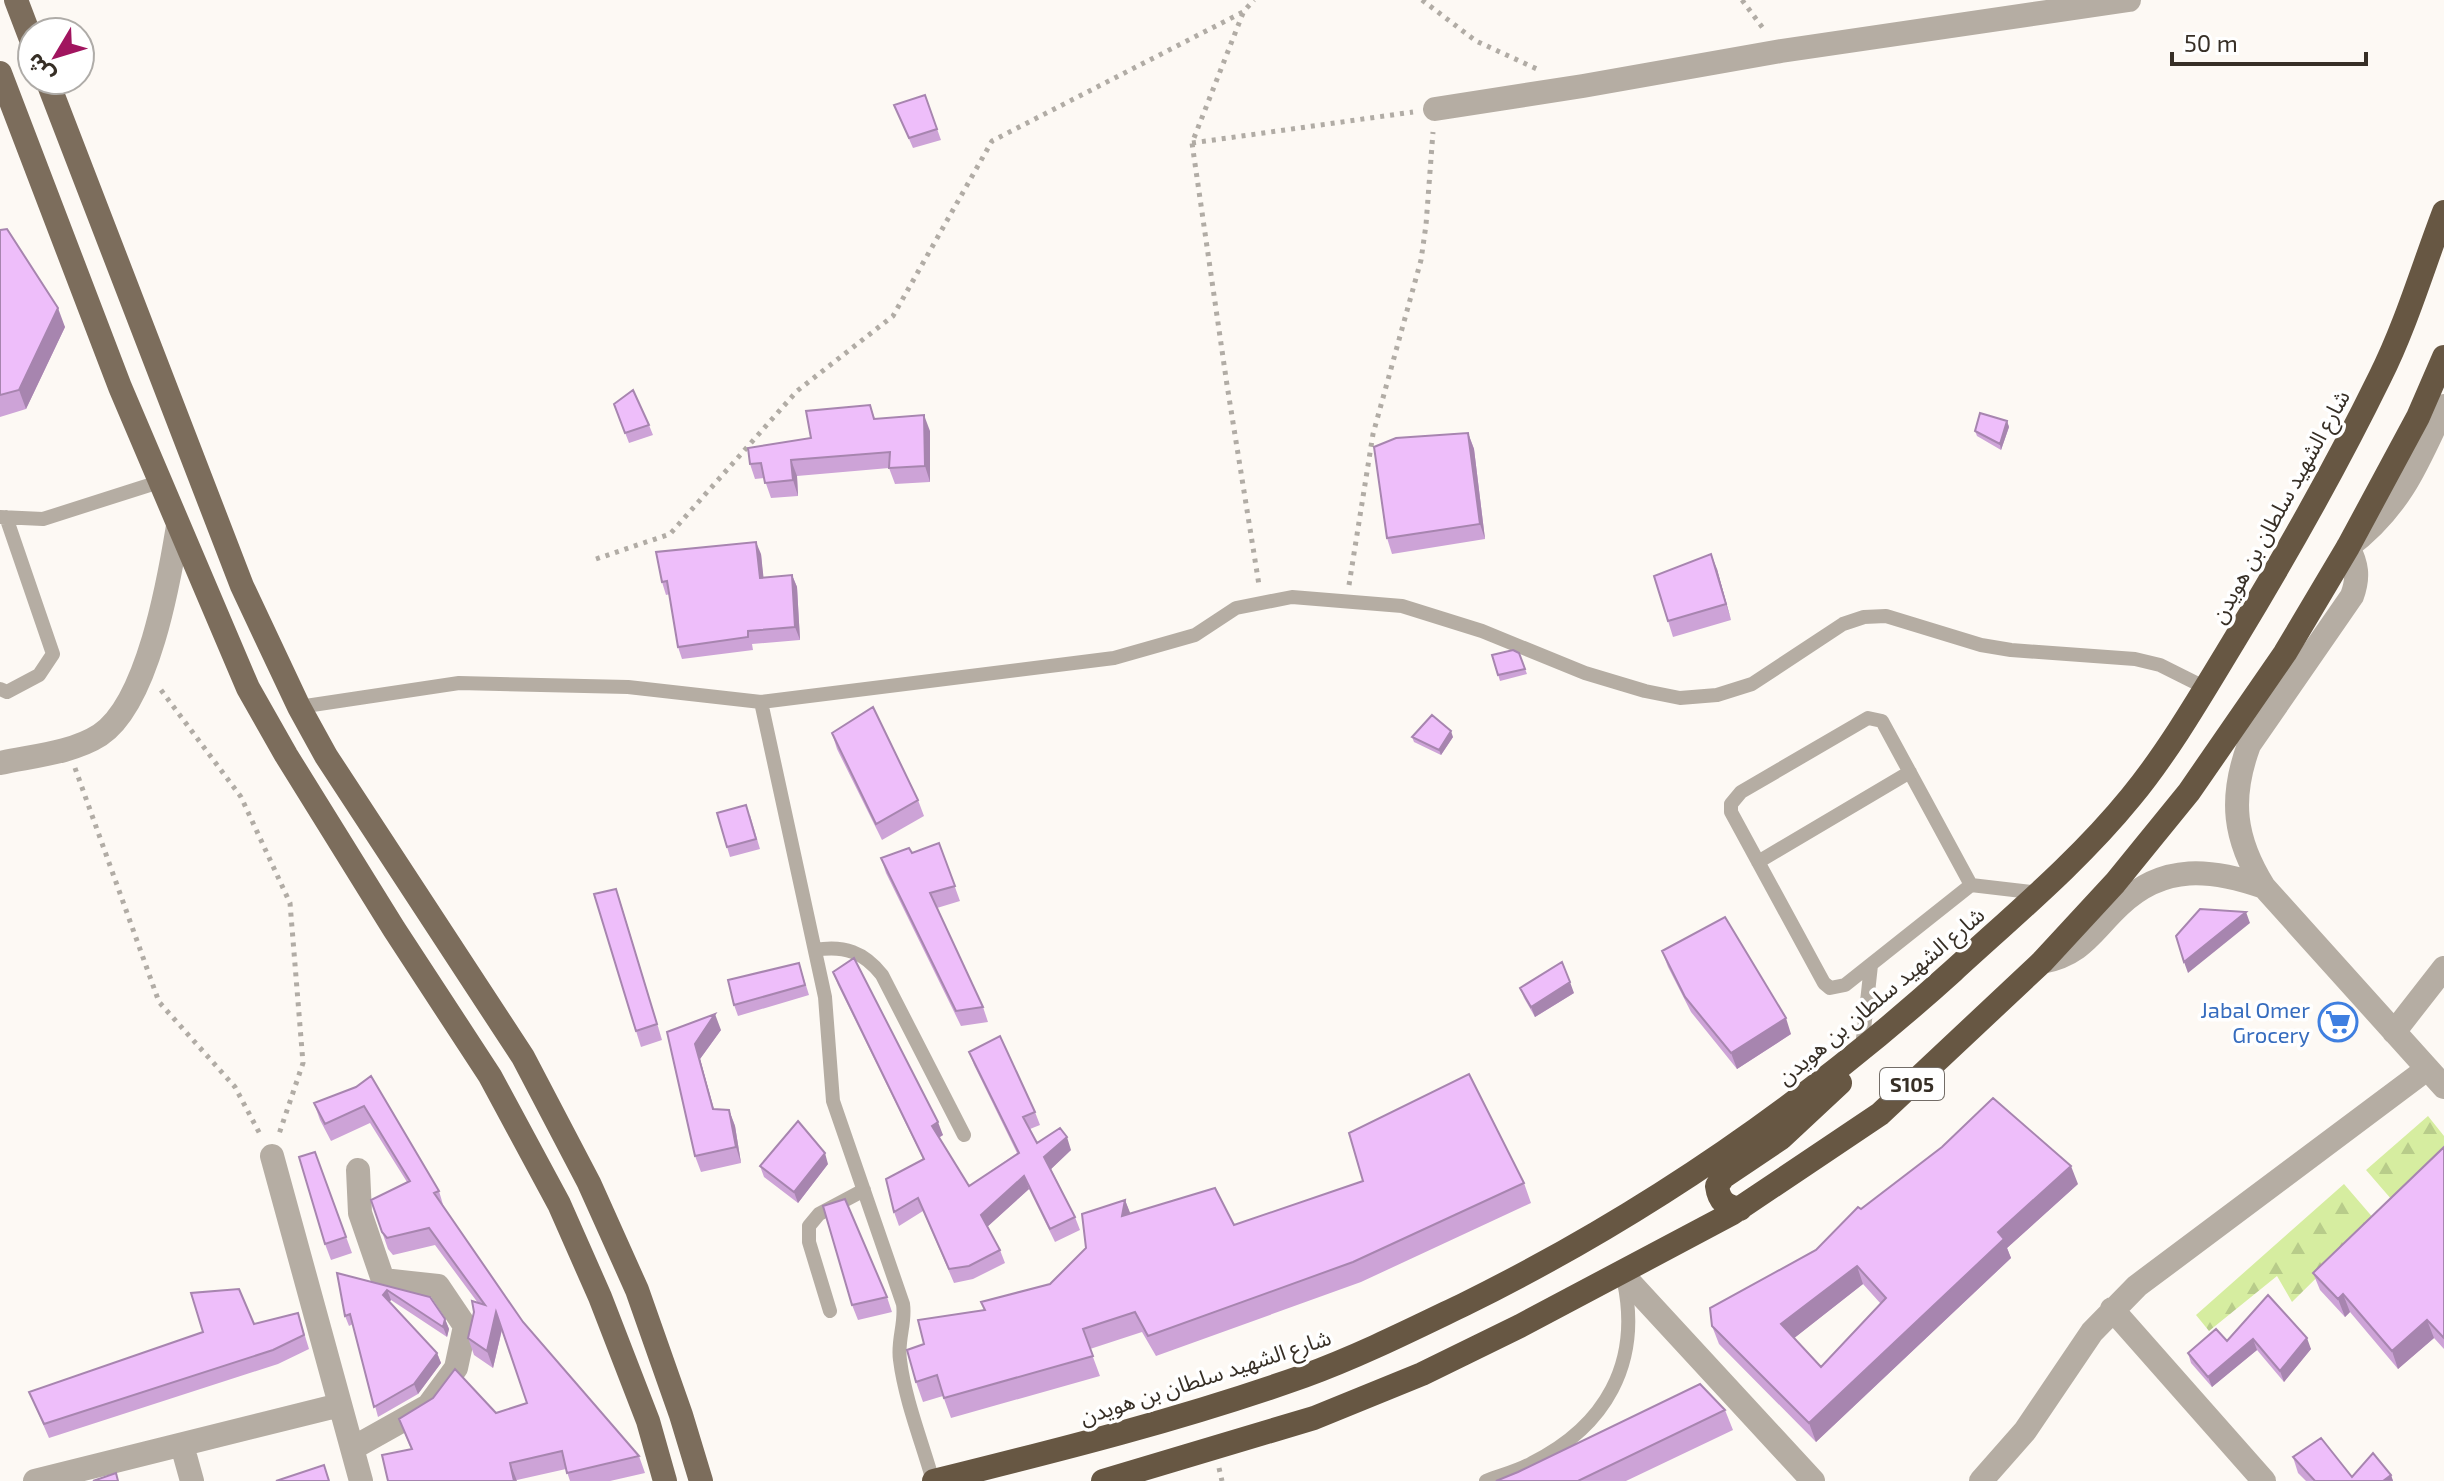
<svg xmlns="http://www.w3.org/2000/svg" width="2444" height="1481" font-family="'Exo 2','Noto Sans Arabic',sans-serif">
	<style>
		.forest { fill: url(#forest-firs) }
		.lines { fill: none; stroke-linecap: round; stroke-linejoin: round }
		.path { stroke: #b1aca5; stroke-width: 5; stroke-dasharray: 4 6; stroke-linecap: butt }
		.lane { stroke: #b5ada3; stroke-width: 14 }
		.street { stroke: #b5ada3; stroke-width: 24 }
		.primary { stroke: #7c6d5c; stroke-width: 24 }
		.highway { stroke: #675743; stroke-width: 24 }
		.wall { fill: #cda3d7; fill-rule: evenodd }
		.shaded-wall { fill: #a785af }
		.building { fill: #eebefa; stroke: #a785af; stroke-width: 2; fill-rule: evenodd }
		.labels { text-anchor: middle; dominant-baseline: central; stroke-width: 7; stroke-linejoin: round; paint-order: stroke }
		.shield { fill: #fff; stroke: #736d67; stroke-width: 2 }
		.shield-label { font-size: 20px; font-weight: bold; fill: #372f26 }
		.street-label { font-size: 22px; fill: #372f26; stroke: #fff }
		.shop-label { font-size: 22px; fill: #366cbe; stroke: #fff; text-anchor: end }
	</style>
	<defs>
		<pattern id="forest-firs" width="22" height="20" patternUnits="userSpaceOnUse" patternTransform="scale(2)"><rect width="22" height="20" fill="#d6eda0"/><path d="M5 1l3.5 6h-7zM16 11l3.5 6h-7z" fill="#b8cc8a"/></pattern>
	</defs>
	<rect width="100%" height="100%" fill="#fdf9f4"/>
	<path class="forest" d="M2428,1116L2444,1136V1146L2392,1200L2366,1170Z
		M2344,1184L2375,1220L2292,1302L2277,1276L2209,1331L2196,1315Z"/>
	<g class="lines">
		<path class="path" d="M1422,0L1476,41L1537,69
			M1742,0L1765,31
			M1243,13L1192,143L1227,385L1259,585
			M1192,143L1413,112
			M596,559L670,534L797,391L893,316L992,141L1243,12L1254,0
			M1349,585L1373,434L1421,260L1426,225L1433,132
			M161,690L241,797L290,903L303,1063L279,1134
			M75,768L159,1002L235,1087L261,1136
			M1219,1468L1222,1481"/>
		<path class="lane" d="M0,517L43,519L159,482
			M0,689L7,692L39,675L53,654L6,517
			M761,702L825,997L833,1101L903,1304C906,1323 897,1340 900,1360C905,1400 922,1442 933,1481
			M299,707L459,683L628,687L761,702L1114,658L1195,635L1236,608L1292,597L1402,606L1482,631L1585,673L1645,691L1680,698L1717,695L1752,684L1843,624L1864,617L1886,616L1981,645L2011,650L2135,659L2160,665L2206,688
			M1758,862L1910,772
			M1971,885L1882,721L1868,718L1741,792L1731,804V812L1824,983L1830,988L1845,985L1971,885L2039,893
			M815,950C844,945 864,952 882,975L964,1135
			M1862,1048L1871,965
			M830,1311L809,1242V1226L819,1214L864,1190
			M1486,1481C1501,1475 1518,1471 1532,1463C1606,1426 1641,1363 1624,1282"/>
		<path class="street" d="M1435,109L1583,86L1781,51L2129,0
			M2444,406C2418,463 2400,508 2348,547C2357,564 2359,577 2352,596L2249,745C2229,799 2234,839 2264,887L2444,1087
			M0,763C32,756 72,753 100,735C148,703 169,581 178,526
			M2042,962C2083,954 2092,931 2120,905C2164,863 2212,869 2264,887
			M2394,1032L2444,968
			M272,1156L361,1481
			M1622,1274L1813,1481
			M2112,1309L2264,1481
			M182,1445L192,1481
			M353,1448L428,1406L456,1368L465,1326L438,1286L383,1280L360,1213L358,1170
			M35,1481L340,1405
			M1981,1481L2025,1431L2092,1332L2137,1286L2427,1069"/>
		<path class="primary" d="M16,0L32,42
			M0,73L120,387L248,688L286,755L394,929L490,1076L559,1204L600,1297L648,1421L665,1481
			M47,80L242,586L299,707L326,756L523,1057L589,1183L637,1290L681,1415L701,1481"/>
		<path class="highway" d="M1740,1209C1726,1206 1719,1202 1717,1186L1723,1177L1781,1138L1840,1083
			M934,1481C1059,1450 1183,1419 1304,1376C1359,1356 1413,1329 1465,1304C1643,1216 1806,1104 1953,971C2014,915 2079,861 2131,797C2169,751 2203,692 2234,641C2286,555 2336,467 2380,377C2406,325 2423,267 2444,212
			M1103,1481L1314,1418L1422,1374L1520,1326L1731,1214L1880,1114L2042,962L2115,883L2189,792L2285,653L2348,547L2418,417L2444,357"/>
	</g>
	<path class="wall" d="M925,95L941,140L913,148L894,105Z
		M0,230L65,327L26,409L0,417Z
		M614,404L649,425L653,435L629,443Z
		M870,405L875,419L930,431V482L895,484L889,468L797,476L798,496L771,498L764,478L755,479L750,464L811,438Z
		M2007,421L2009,427L2001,450L1977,436L1975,431Z
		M1468,433L1474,449L1485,539L1392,554L1387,538Z
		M761,554L763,578L792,575L797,587L800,640L752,644L753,650L682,659L678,647L670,594L666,595L662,582Z
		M1717,569L1731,620L1673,637L1668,621Z
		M1519,653L1527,674L1500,681L1492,655Z
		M832,733L918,800L924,816L882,840L837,749Z
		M1412,737H1453L1441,755L1414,742Z
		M750,815L760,849L730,857L727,847Z
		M939,843L960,901L937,908L983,1007L988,1022L961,1026L886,873L881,858L912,853Z
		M616,889L662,1040L641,1047L636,1031Z
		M1662,951L1791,1034L1737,1069L1691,1012L1668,967Z
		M799,963L809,995L738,1016L734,1005Z
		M833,972L943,1135L939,1138L969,1186L1017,1153L974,1065L969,1052L1035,1112L1040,1125L1030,1129L1037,1143L1071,1150L1051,1169L1075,1217L1080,1230L1055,1242L1029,1189L987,1227L1000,1250L1005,1263L973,1279L954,1283L923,1211L899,1226L894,1212L923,1159L838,985Z
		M1520,988L1574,993L1535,1017L1524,998Z
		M721,1030L700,1059L714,1109L729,1110L735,1126L741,1163L701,1172L695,1156L667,1032Z
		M356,1087L439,1191L444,1208L523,1322L639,1456L645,1473L610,1481H570L566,1469L517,1480L411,1449L399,1419L496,1413L527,1403L502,1330L493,1368L474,1355L468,1338L478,1303L435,1245L393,1255L388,1249L371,1200L407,1182L370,1123L331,1141L320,1120L314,1103Z
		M2444,1147V1349L2434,1338L2398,1369L2350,1312L2345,1317L2320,1290L2313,1273Z
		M315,1152L352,1253L331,1260L325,1244Z
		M828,1164L798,1203L764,1177L760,1166Z
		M1524,1183L1531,1203L1361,1282L1156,1356L1142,1332L1090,1349L1100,1376L951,1418L943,1396L923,1402L916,1382L924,1344L984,1310L1050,1284L1086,1248L1125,1200L1130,1214L1234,1225Z
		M2078,1184L2007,1248L2011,1258L1816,1442L1719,1344L1712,1326L1816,1250L1861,1209ZM1863,1284L1881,1304L1821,1367L1794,1338Z
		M337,1273L430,1297L445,1319L449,1329L447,1337L391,1300L389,1302L437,1353L441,1363L418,1394L378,1417L353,1324L349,1326L345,1316Z
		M2268,1295L2311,1349L2284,1382L2257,1350L2212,1387L2191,1363L2188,1353L2227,1341Z
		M887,1297L892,1312L858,1320L852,1305Z
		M298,1313L309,1349L278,1364L49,1438L29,1392L203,1332L254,1324Z
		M1725,1410L1733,1430L1626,1481H1496Z
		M2293,1457L2352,1477L2391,1475L2393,1481H2306L2298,1473Z"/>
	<path class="shaded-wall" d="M58,308L65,327L26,409L19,390Z
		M924,415L930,431V482L925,466Z
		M2007,421L2009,427L2001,450L2000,444Z
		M1468,433L1474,449L1485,539L1480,524Z
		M791,460L797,476L798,496L793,480Z
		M756,542L761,554L765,591L760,578Z
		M1711,554L1717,569L1731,620L1726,604Z
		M792,575L797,587L800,640L795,627Z
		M1451,731L1453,737L1441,755L1439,750Z
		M616,889L621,904L662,1040L657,1024Z
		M2246,912L2250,923L2188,973L2184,962Z
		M1570,982L1574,993L1535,1017L1531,1007Z
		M715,1014L721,1030L700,1059L718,1125L713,1109L695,1044Z
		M1786,1018L1791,1034L1737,1069L1731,1053Z
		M729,1110L735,1126L741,1163L736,1147Z
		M938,1122L943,1135L936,1139L932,1126Z
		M1067,1137L1071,1150L1049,1171L1044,1157Z
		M825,1153L828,1164L798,1203L794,1192Z
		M2071,1166L2078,1184L2007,1248L2011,1258L1816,1442L1809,1423L1998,1232Z
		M1024,1176L1029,1189L986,1228L981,1215Z
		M1125,1200L1133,1220L1122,1216Z
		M1857,1266L1863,1284L1788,1343L1781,1324Z
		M387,1290L391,1300L387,1305L383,1295Z
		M2343,1294L2350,1312L2345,1317L2338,1299Z
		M496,1312L502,1329L493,1368L487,1351Z
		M445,1319L449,1329L447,1337L443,1327Z
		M2427,1320L2434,1338L2398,1369L2392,1351Z
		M2307,1338L2311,1349L2284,1382L2280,1371Z
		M2253,1339L2257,1350L2212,1387L2208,1377Z
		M437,1353L441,1363L418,1394L414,1384Z
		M510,1463L517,1481H514Z
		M2391,1475L2393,1481H2383Z"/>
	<path class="building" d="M925,95L937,129L909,138L894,105Z
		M7,229L58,308L19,390L0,395V230Z
		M633,390L649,425L625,433L614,404Z
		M870,405L874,419L924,415L925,466L889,468L890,452L791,460L793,480L765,483L761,463L750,464L748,448L811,438L806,411Z
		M1980,413L2007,421L2000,444L1975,431Z
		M1468,433L1480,524L1387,538L1374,447L1396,438Z
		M756,542L760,578L792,575L795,627L748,631V637L678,647L667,581L662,582L656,552Z
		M1711,554L1726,604L1668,621L1654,576Z
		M1513,650L1519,653L1525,669L1498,675L1492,655Z
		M873,707L918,800L876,824L832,733Z
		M1432,715L1451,731L1439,750L1412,737Z
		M746,805L756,839L727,847L717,813Z
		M939,843L955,886L930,893L983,1007L956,1011L881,858L909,848L912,853Z
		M616,889L657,1024L636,1031L594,894Z
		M2200,909L2246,912L2184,962L2176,936Z
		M1725,917L1786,1018L1731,1053L1685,997L1662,951Z
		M854,958L938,1122L932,1126L969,1186L1019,1153L969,1052L1000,1036L1035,1112L1023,1117L1037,1143L1060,1128L1067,1137L1044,1157L1075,1217L1050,1229L1024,1176L981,1215L1000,1250L969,1266L949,1269L918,1198L894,1212L886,1179L924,1159L833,972Z
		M1562,962L1570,982L1531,1007L1520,988Z
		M799,963L805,985L734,1005L728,980Z
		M715,1014L695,1044L713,1109L729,1110L736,1147L695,1156L667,1032Z
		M1469,1074L1524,1183L1353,1262L1148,1336L1135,1312L1083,1329L1093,1356L944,1398L937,1375L916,1382L907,1350L924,1344L918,1320L985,1310L981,1302L1050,1284L1086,1248L1082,1214L1125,1200L1122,1216L1215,1188L1234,1225L1363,1181L1349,1133Z
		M371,1076L439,1191L434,1193L523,1322L639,1456L567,1473L562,1451L510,1463L514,1481H388L382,1455L412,1449L399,1419L433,1398L455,1369L496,1413L527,1403L496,1312L487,1351L468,1338L474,1312L472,1301L485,1305L429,1228L387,1238L382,1232L371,1200L410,1181L364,1106L325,1124L314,1103L356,1087Z
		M1993,1098L2071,1166L1998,1232L2004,1239L1809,1423L1712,1326L1710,1308L1816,1250L1858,1207L1861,1209L1942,1147ZM1857,1266L1886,1298L1821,1367L1781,1324Z
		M798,1121L825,1153L794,1192L760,1166Z
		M2444,1147V1338L2427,1320L2392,1351L2343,1294L2338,1299L2313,1273Z
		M315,1152L346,1237L325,1244L299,1157Z
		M845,1199L887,1297L852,1305L823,1206Z
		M337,1273L430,1297L445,1319L443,1327L387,1290L383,1295L437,1353L414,1384L374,1407L350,1314L345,1316Z
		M239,1289L254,1324L298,1313L304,1335L273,1350L44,1424L29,1392L203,1332L191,1293Z
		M2268,1295L2307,1338L2280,1371L2253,1339L2208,1377L2188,1353L2216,1329L2227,1341Z
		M1700,1384L1725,1410L1578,1481H1496L1518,1472Z
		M2321,1438L2352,1477L2373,1453L2391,1475L2383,1481H2315L2293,1457Z
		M324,1465L329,1481H276Z
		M116,1473L118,1481H93Z"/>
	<defs>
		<g id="supermarket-ring" transform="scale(2)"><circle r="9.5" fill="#fff" stroke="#3f7fe0" stroke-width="1.5"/><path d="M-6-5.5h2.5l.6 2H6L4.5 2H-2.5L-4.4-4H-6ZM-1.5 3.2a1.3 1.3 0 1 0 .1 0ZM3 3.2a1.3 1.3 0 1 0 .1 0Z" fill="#3f7fe0"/></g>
	</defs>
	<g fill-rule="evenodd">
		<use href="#supermarket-ring" x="2338" y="1022"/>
	</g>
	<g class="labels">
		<rect class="shield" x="1880" y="1068" width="64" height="32" rx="6"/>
		<g class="shield-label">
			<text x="1912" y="1084">S105</text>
		</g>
		<g class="street-label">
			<text transform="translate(2279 506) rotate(-61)">شارع الشهيد سلطان بن هويدن</text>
			<text transform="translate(1880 995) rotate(-40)">شارع الشهيد سلطان بن هويدن</text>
			<text transform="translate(1205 1376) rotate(-18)">شارع الشهيد سلطان بن هويدن</text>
		</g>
		<g class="shop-label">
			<text x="2310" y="1009">Jabal Omer<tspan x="2310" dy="25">Grocery</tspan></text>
		</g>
	</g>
	<g transform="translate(56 56) rotate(232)"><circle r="38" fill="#ffffff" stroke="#afaca8" stroke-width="2"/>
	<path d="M0-6L14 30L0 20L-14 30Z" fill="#a1155f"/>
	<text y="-12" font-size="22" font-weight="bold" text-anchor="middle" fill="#372f26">ش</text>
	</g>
	<path d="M2172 52v12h194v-12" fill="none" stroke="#372f26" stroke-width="4"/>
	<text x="2184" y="52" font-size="24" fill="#372f26" stroke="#ffffff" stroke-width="6" paint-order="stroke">50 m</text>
</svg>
